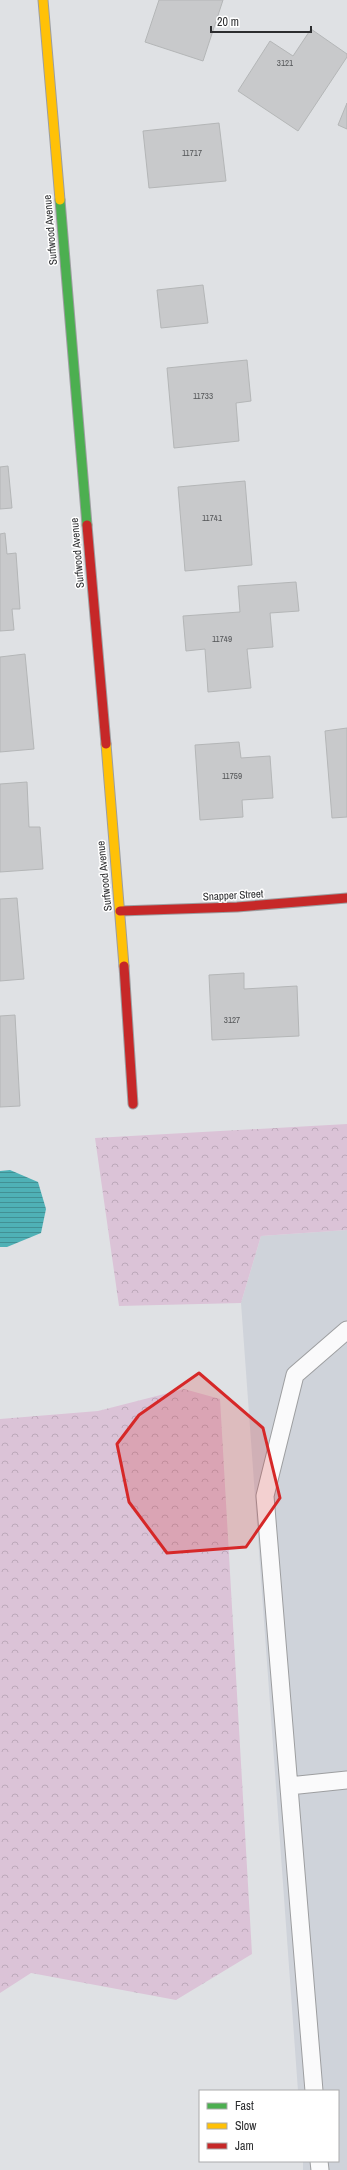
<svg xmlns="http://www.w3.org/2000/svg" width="347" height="2170" font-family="'Archivo Narrow',sans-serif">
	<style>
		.built { fill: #cfd3da }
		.forest { fill: url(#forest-crowns) }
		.water { fill: url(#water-rules) }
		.building { fill: #c8c9cb; stroke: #b4b6b7 }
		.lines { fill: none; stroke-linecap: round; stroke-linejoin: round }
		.lane-casing { stroke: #9d9ea0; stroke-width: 19 }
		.fast-casing { stroke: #9d9ea0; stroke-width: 11 }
		.slow-casing { stroke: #9d9ea0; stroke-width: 11 }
		.jam-casing { stroke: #9d9ea0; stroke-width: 11 }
		.lane { stroke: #fafafb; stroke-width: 17 }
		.fast { stroke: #4caf50; stroke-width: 9 }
		.slow { stroke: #ffc107; stroke-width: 9 }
		.jam { stroke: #c62828; stroke-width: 9 }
		.marked { fill: #d62828; fill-opacity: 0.2; stroke: #d62828; stroke-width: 3; stroke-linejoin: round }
		.labels { text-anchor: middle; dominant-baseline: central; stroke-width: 3; stroke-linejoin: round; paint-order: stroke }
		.number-label { font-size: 9px; fill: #545658 }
		.street-label { font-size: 11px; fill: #2c2d2f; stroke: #fff }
	</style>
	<defs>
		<pattern id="forest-crowns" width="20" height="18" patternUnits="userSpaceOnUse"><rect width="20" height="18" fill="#dbc3d7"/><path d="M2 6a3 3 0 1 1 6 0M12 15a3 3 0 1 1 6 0" fill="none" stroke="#bca8b9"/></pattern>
		<pattern id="water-rules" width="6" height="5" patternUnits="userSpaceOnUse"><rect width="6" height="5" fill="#4fb1b6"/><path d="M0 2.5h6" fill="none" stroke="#429094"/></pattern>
	</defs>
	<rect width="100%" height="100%" fill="#dfe1e4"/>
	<path class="built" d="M347,1230V2170H303V2161H338V2091H298L241,1303L261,1236Z"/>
	<path class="forest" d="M347,1124V1230L261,1236L241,1303L119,1306L95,1138Z
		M184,1389L220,1399L252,1954L176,2000L31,1973L0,1993V1419L98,1411Z"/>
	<path class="water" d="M10,1170L38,1182L46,1209L41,1233L7,1247H0V1171Z"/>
	<path class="building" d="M159,0H223L203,61L145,42Z
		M311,29L347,54V57L298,131L238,91L270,41L293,56Z
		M347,103V129L338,125Z
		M219,123L226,181L149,188L143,131Z
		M203,285L208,323L161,328L157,290Z
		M247,360L251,401L236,403L239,441L174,448L167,368Z
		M8,466L12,508L0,509V467Z
		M245,481L252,565L185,571L178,487Z
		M5,533L7,554L16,553L20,609H12L14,630L0,631V534Z
		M296,582L299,611L270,613L273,647L247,649L251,688L208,692L205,649L186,651L183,616L240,612L238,586Z
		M25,654L34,749L0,752V657Z
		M347,728V817L332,818L325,731Z
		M239,742L241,758L270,756L273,798L242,800L243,817L200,820L195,745Z
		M27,782L29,827H40L43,869L0,872V784Z
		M17,898L24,979L0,981V899Z
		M244,973V989L297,986L299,1036L212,1040L209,975Z
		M15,1015L20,1106L0,1107V1016Z"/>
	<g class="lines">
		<g class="lane-casing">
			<path id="lane" d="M289,1786L347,1780
				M314,2091L265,1496L295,1375L347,1330
				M319,2161L320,2170"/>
		</g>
		<g class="fast-casing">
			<path id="fast" d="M60,200L87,525"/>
		</g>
		<g class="slow-casing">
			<path id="slow" d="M43,0L60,200
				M106,744L124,966"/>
		</g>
		<g class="jam-casing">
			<path id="jam" d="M87,525L106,744
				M120,911L237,907L347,898
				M124,966L133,1104"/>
		</g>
		<use href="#lane" class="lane"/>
		<use href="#fast" class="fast"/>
		<use href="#slow" class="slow"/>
		<use href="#jam" class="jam"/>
	</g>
	<path class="marked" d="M199,1373L263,1428L280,1498L246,1547L167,1553L129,1502L117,1444L139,1415Z"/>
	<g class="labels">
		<g class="number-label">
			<text x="285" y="63">3121</text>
			<text x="192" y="153">11717</text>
			<text x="203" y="396">11733</text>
			<text x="212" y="518">11741</text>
			<text x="222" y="639">11749</text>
			<text x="232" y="776">11759</text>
			<text x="232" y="1020">3127</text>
		</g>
		<g class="street-label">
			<text transform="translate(50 230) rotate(-95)">Surfwood Avenue</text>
			<text transform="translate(77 553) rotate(-95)">Surfwood Avenue</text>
			<text transform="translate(104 876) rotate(-96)">Surfwood Avenue</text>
			<text transform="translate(233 895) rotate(-3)">Snapper Street</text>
		</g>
	</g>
	<rect x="199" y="2090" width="140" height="72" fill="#ffffff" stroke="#ababac"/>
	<rect x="207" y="2103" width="20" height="6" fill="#4caf50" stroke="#ababac"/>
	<text x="235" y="2110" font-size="12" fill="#2c2d2f">Fast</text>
	<rect x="207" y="2123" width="20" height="6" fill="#ffc107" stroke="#ababac"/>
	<text x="235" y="2130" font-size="12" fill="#2c2d2f">Slow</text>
	<rect x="207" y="2143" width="20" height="6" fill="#c62828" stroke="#ababac"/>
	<text x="235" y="2150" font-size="12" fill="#2c2d2f">Jam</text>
	<path d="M211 26v6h100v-6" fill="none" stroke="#2c2d2f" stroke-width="2"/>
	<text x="217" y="26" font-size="12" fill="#2c2d2f" stroke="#ffffff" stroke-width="3" paint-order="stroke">20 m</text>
</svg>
